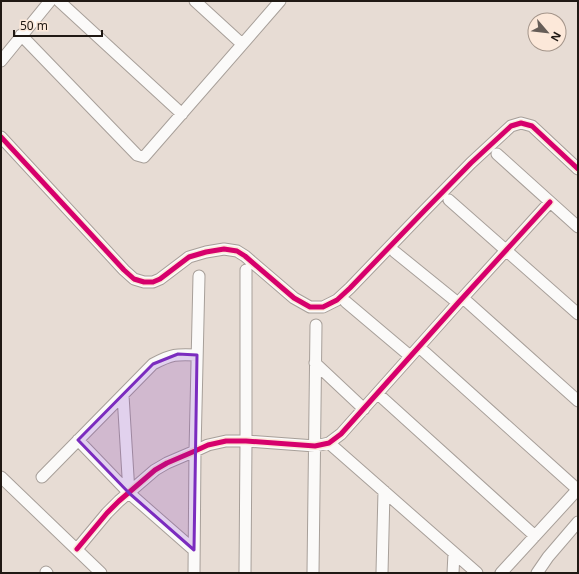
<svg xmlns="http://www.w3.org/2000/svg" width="579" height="574" font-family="'Noto Sans',sans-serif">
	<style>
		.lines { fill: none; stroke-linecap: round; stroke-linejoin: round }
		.minor-casing { stroke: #a79f99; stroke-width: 13 }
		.minor { stroke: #fbfaf9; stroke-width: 11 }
		.cycleway-casing { stroke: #fce8d9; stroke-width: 8 }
		.cycleway { stroke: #d6006c; stroke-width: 5 }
		.marked { fill: #7b2cbf; fill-opacity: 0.2; stroke: #7b2cbf; stroke-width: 3; stroke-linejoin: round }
	</style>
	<rect width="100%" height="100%" fill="#e7dcd4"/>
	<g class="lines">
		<g class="minor-casing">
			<path id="minor" d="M59,1L182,114
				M195,1L242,44
				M21,35L137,155L144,157L280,1
				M1,61L50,1
				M1,137L124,270L134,279L144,282H153L160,279L189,257L206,252L224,249L237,251L245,256L294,298L310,307H323L337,300L350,288L425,210L471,163L511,126L521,123L532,126L578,169
				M497,154L578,227
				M449,200L578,314
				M395,252L458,303
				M463,298L578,401
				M346,302L410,356
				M419,347L577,489
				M315,363L364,409
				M378,394L535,536
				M123,395L129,493
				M78,440L129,493L194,550
				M329,443L477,573
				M1,477L101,573
				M42,477L153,364C172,354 176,354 197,355
				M77,549L107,513L119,501L155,470L167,463L195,451L208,445L226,441H246L315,446L329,443L341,434L458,303L550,202
				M46,572L47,573
				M194,573L195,451L199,276
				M245,573L246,441V270
				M313,573L316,325
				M382,573L384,491
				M453,573L454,553
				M501,573L578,489
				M537,573L548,557L578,522"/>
		</g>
		<use href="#minor" class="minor"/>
		<g class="cycleway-casing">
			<path id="cycleway" d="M1,137L124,270L134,279L144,282H153L160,279L189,257L206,252L224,249L237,251L245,256L294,298L310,307H323L337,300L350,288L425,210L471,163L511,126L521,123L532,126L578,169
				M77,549L107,513L119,501L155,470L167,463L195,451L208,445L226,441H246L315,446L329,443L341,434L458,303L550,202"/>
		</g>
		<use href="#cycleway" class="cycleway"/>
	</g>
	<path class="marked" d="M178,354L197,355L194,550L129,493L78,440L153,364Z"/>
	<rect width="579" height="574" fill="none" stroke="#201914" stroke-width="4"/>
	<g transform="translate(547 32) rotate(118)"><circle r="19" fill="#fce8d9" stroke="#a4958a"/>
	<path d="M0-3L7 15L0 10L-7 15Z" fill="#665d57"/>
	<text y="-6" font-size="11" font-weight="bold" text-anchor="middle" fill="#201914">N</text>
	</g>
	<path d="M14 30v6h88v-6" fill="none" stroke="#201914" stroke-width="2"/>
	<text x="20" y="30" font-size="12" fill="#201914" stroke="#fce8d9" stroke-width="3" paint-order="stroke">50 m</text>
</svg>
